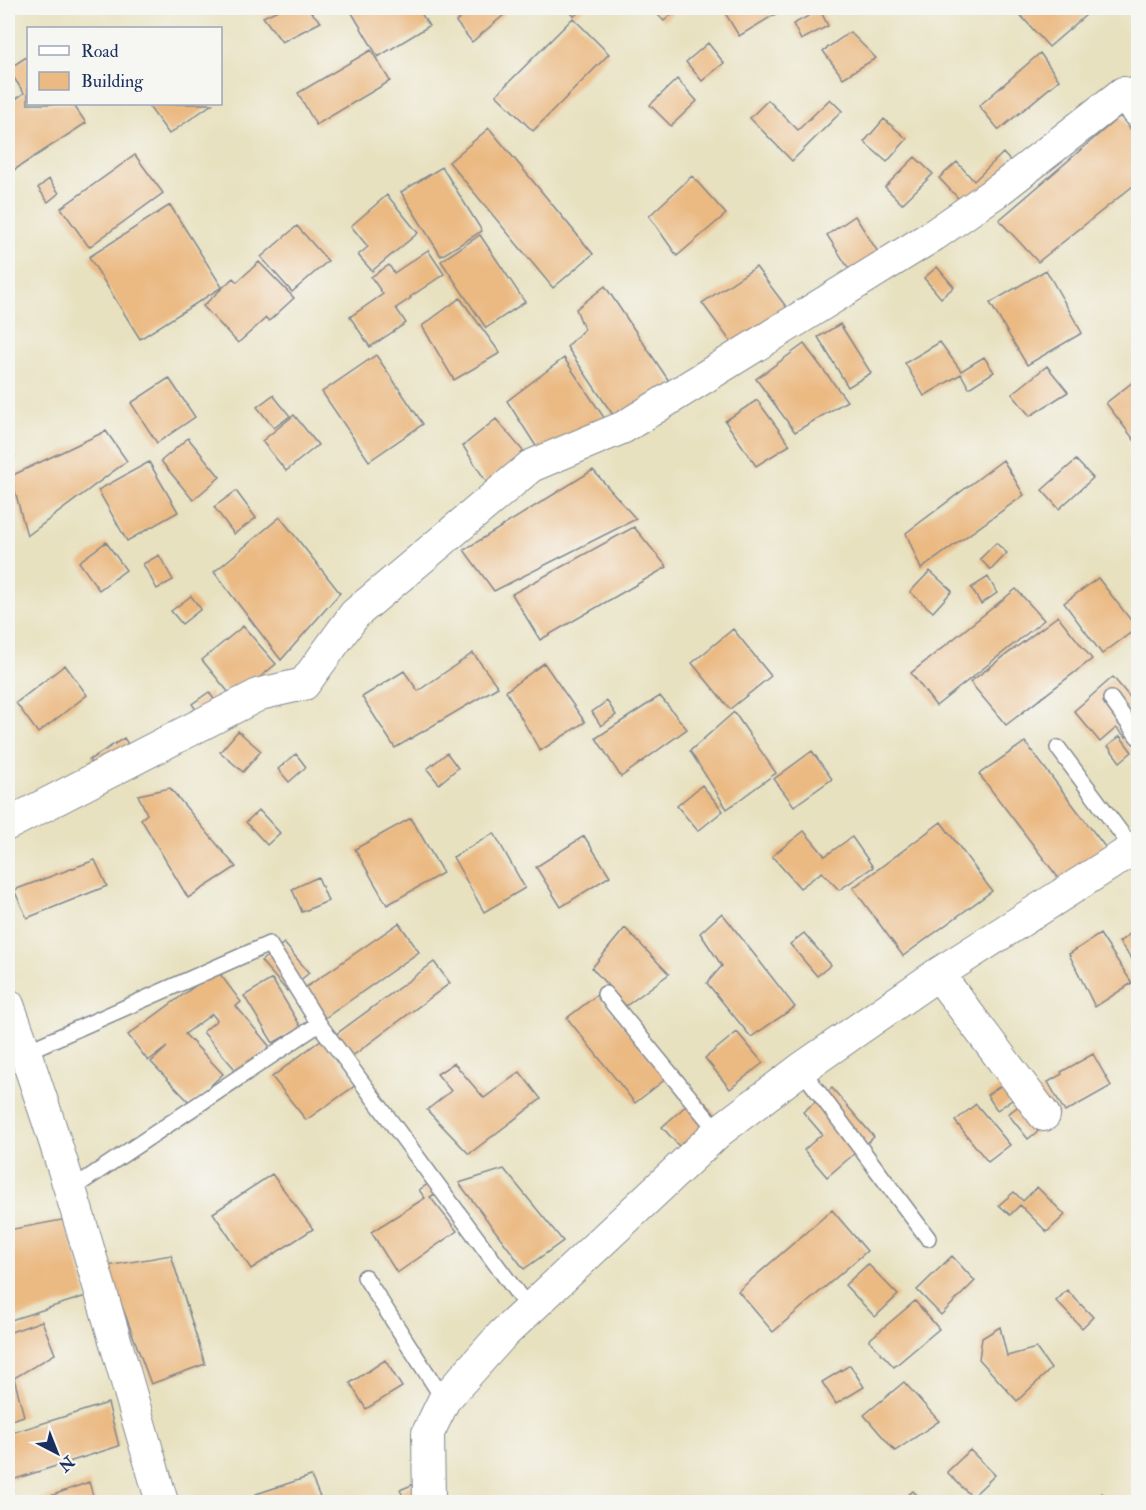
<svg xmlns="http://www.w3.org/2000/svg" width="1146" height="1510" font-family="'IM FELL Double Pica',serif">
	<style>
		.building { fill: #ebb982 }
		.lines { fill: none; stroke-linecap: round; stroke-linejoin: round }
		.lane-casing { stroke: #82888f; stroke-width: 18 }
		.street-casing { stroke: #82888f; stroke-width: 34 }
		.lane { stroke: #fff; stroke-width: 15 }
		.street { stroke: #fff; stroke-width: 32 }
	</style>
	<rect width="100%" height="100%" fill="#f6f6f2"/>
	<filter id="ink" filterUnits="userSpaceOnUse"><feTurbulence type="fractalNoise" baseFrequency=".0167" numOctaves="2"/><feDisplacementMap in="SourceGraphic" scale="12" xChannelSelector="R" yChannelSelector="G"/><feConvolveMatrix kernelMatrix="1 2 1 2 8 2 1 2 1" color-interpolation-filters="sRGB"/></filter>
	<filter id="wash" filterUnits="userSpaceOnUse"><feTurbulence type="fractalNoise" baseFrequency=".008" numOctaves="4" result="noise"/><feDisplacementMap in="SourceGraphic" scale="24" xChannelSelector="R" yChannelSelector="G"/><feGaussianBlur stdDeviation="1.35" result="paint"/><feColorMatrix in="noise" values="0 0 0 0 0 0 0 0 0 0 0 0 0 0 0 0 0 1.4 0 .05"/><feComposite in="paint" operator="in"/></filter>
	<g filter="url(#wash)">
		<rect width="100%" height="100%" fill="#e8e1c0"/>
		<g id="blocks">
			<path class="building" d="M282,8H307L321,22L282,42L263,17Z
				M361,8H418L429,26L378,57L352,13Z
				M474,8H499L505,14L472,42L456,22Z
				M567,8H585L574,16Z
				M651,8H679L664,21Z
				M722,8H777L779,12L739,36Z
				M1014,8H1094L1049,47Z
				M820,10L828,26L801,40L793,24Z
				M573,18L609,54L533,131L496,95Z
				M850,32L876,58L843,78L823,51Z
				M708,43L724,63L702,81L686,62Z
				M371,50L390,81L316,125L298,93Z
				M1040,53L1059,80L999,130L979,106Z
				M28,56V104H73L86,123L8,174V105L24,93L8,69Z
				M677,79L697,101L671,126L650,105Z
				M830,99L842,111L792,161L750,118L768,100L798,130Z
				M147,104H212L169,134Z
				M1120,116L1138,138V182L1038,262L999,220Z
				M884,119L907,139L887,162L864,142Z
				M489,128L593,254L553,288L449,162Z
				M1003,153L1023,175L977,218L939,178L957,162L974,181Z
				M135,155L163,193L89,247L61,208Z
				M915,157L933,174L902,204L885,187Z
				M442,167L482,231L441,256L401,192Z
				M692,176L726,214L677,256L649,216Z
				M49,179L59,193L48,202L38,188Z
				M387,195L418,233L372,271L358,255L368,247L351,226Z
				M170,205L222,287L140,339L89,257Z
				M855,216L892,274L864,292L827,235Z
				M297,226L328,261L292,292L261,257Z
				M480,235L525,302L486,328L441,261Z
				M428,250L444,274L410,297L411,298L396,308L406,323L370,347L350,317L383,294L371,277L389,265L394,273Z
				M259,262L294,298L269,321L266,318L238,343L203,306L233,278L237,282Z
				M756,267L791,313L736,349L702,303Z
				M937,267L954,287L941,298L924,278Z
				M1046,270L1082,333L1027,365L990,303Z
				M605,286L673,387L613,415L567,347L584,329L576,309Z
				M460,298L500,353L454,380L422,326Z
				M840,324L871,373L848,387L818,337Z
				M940,342L961,371L984,357L994,372L969,388L961,374L924,396L905,363Z
				M804,344L847,401L795,432L756,379Z
				M376,355L423,424L369,461L322,392Z
				M564,358L607,422L541,454L507,401Z
				M1047,366L1068,392L1030,416L1012,394Z
				M169,378L195,417L157,443L131,403Z
				M1138,378V445L1106,403Z
				M273,395L290,416L274,428L257,407Z
				M757,400L790,445L756,466L725,421Z
				M294,415L318,445L286,471L262,441Z
				M496,419L529,458L489,486L463,446Z
				M106,431L127,461L27,536L11,476Z
				M188,438L220,477L193,500L161,461Z
				M8,448L15,457L8,463Z
				M1003,460L1024,495L921,569L906,533Z
				M1076,460L1093,478L1059,509L1042,490Z
				M149,462L178,512L127,541L98,490Z
				M593,470L636,519L494,591L464,550Z
				M236,491L256,518L234,534L214,507Z
				M280,517L340,593L281,660L214,572Z
				M634,527L667,567L540,640L512,594Z
				M106,542L126,570L99,590L79,562Z
				M996,543L1007,553L991,570L980,559Z
				M159,555L173,580L157,589L143,564Z
				M930,571L952,591L933,612L910,592Z
				M988,577L997,593L981,604L971,588Z
				M1098,578L1137,628L1102,654L1064,603Z
				M1016,589L1044,620L936,706L911,673Z
				M191,596L201,609L182,624L171,611Z
				M1058,616L1092,659L1006,725L970,682Z
				M243,626L276,664L234,699L202,660Z
				M733,629L771,676L730,709L692,663Z
				M473,653L498,687L395,748L362,697L404,671L418,691Z
				M544,663L585,722L540,751L506,691Z
				M65,665L87,695L38,733L16,703Z
				M1113,677L1138,707L1137,709L1138,711V724L1126,737L1116,728L1100,742L1074,711Z
				M209,692L218,705L201,717L192,704Z
				M660,696L687,729L621,777L596,738Z
				M607,701L616,715L601,726L592,712Z
				M734,712L776,773L727,809L690,751Z
				M238,731L261,751L243,772L220,752Z
				M1120,736L1132,752L1120,762L1108,746Z
				M124,738L135,755L100,777L89,760Z
				M1025,742L1109,852L1063,884L979,774Z
				M812,751L832,779L794,806L774,779Z
				M447,753L458,768L439,784L427,769Z
				M296,754L306,767L289,782L278,769Z
				M702,785L723,811L698,831L677,806Z
				M170,788L236,867L188,898L141,819L147,814L138,795Z
				M259,810L280,833L267,845L246,822Z
				M411,818L443,873L387,905L355,849Z
				M941,822L992,891L903,956L853,888Z
				M804,831L825,856L852,837L873,867L839,890L822,872L800,888L772,856Z
				M494,833L525,888L484,912L453,857Z
				M584,836L610,876L561,907L536,867Z
				M95,860L107,886L27,918L14,890Z
				M318,877L328,901L302,912L292,889Z
				M722,913L795,1007L751,1037L707,983L722,966L700,933Z
				M399,923L419,952L325,1018L305,988Z
				M625,928L669,974L626,1006L592,968Z
				M1138,928V967L1119,942Z
				M804,933L831,965L817,976L790,944Z
				M1100,934L1132,983L1095,1007L1069,954Z
				M284,943L309,973L287,991L261,961Z
				M434,962L450,983L351,1057L335,1035Z
				M217,970L241,1002L236,1006L270,1047L239,1074L203,1032L217,1020L212,1014L185,1034L223,1074L191,1104L151,1062L167,1047L148,1061L128,1035Z
				M272,979L301,1027L273,1043L244,996Z
				M597,995L667,1078L635,1103L567,1018Z
				M737,1032L763,1063L730,1089L705,1058Z
				M322,1039L356,1085L306,1120L272,1077Z
				M1093,1054L1111,1086L1065,1112L1048,1082L1062,1074L1061,1072Z
				M454,1063L484,1098L520,1072L541,1099L469,1154L427,1110L451,1091L437,1074Z
				M1011,1079L1021,1094L997,1110L987,1095Z
				M832,1088L874,1137L827,1177L804,1150L822,1134L803,1112Z
				M1041,1089L1060,1114L1028,1139L1008,1114Z
				M698,1095L731,1131L695,1164L662,1127Z
				M976,1104L1010,1145L988,1162L955,1121Z
				M504,1169L563,1241L524,1269L459,1183Z
				M272,1174L313,1229L251,1269L213,1213Z
				M437,1178L444,1188L430,1197L457,1231L397,1273L371,1232L425,1198L419,1190Z
				M1037,1187L1065,1215L1047,1232L1020,1205L1010,1215L999,1205L1014,1192L1023,1201Z
				M832,1210L867,1251L773,1332L738,1291Z
				M67,1219L86,1296L8,1321V1230Z
				M171,1255L205,1364L151,1384L107,1266Z
				M952,1256L975,1281L941,1315L917,1290Z
				M868,1264L898,1295L875,1317L845,1285Z
				M1067,1290L1093,1317L1082,1328L1056,1301Z
				M915,1301L939,1329L894,1367L869,1340Z
				M42,1321L55,1354L14,1378L24,1416L8,1421V1333Z
				M1000,1327L1007,1356L1036,1348L1051,1369L1017,1401L979,1359L982,1338Z
				M385,1360L402,1387L366,1409L350,1383Z
				M850,1365L864,1387L836,1404L822,1382Z
				M904,1382L939,1421L895,1451L864,1415Z
				M108,1403L119,1446L12,1480L8,1463V1434Z
				M970,1450L995,1475L972,1497L947,1472Z
				M311,1476L322,1502H260L256,1494Z
				M428,1478L439,1502H406L400,1490Z
				M89,1482L95,1502H43L42,1499Z
				M913,1491L924,1502H900Z
				M1102,1493L1109,1502H1090Z"/>
		</g>
	</g>
	<g filter="url(#ink)">
		<use href="#blocks" fill-opacity="0" stroke="#82888f" stroke-width="1.5"/>
		<g class="lines">
			<g class="lane-casing">
				<path id="lane" d="M1111,699L1138,737
					M1058,748L1133,849
					M605,994L718,1132
					M25,1052L269,944L319,1024L529,1309
					M801,1069L928,1238
					M70,1190L319,1024
					M365,1277L444,1400"/>
			</g>
			<g class="street-casing">
				<path id="street" d="M8,824L260,694L304,684L355,614L531,466L624,427L934,235L1000,189L1123,93L1138,111
					M938,974L1044,1115
					M8,1005C68,1167 113,1336 162,1502
					M429,1502L428,1433L444,1400L502,1335L718,1132L801,1069L938,974L1138,846"/>
			</g>
			<use href="#lane" class="lane"/>
			<use href="#street" class="street"/>
		</g>
	</g>
	<rect width="1146" height="1510" fill="none" stroke="#f6f6f2" stroke-width="30"/>
	<rect x="27" y="27" width="195" height="78" fill="#f6f6f2" stroke="#9ea6b7" stroke-width="1.5"/>
	<rect x="39" y="46" width="30" height="9" fill="#ffffff" stroke="#9ea6b7" stroke-width="1.5"/>
	<text x="81" y="57" font-size="18" fill="#1b2f5e">Road</text>
	<rect x="39" y="72" width="30" height="18" fill="#ebb982" stroke="#9ea6b7" stroke-width="1.5"/>
	<text x="81" y="87" font-size="18" fill="#1b2f5e">Building</text>
	<g transform="translate(57 1453) rotate(138)" stroke="#f6f6f2" stroke-width="4.5" paint-order="stroke">
	<path d="M0-4.5L10 22L0 15L-10 22Z" fill="#1b2f5e"/>
	<text y="-9" font-size="16" font-weight="bold" text-anchor="middle" fill="#1b2f5e">N</text>
	</g>
</svg>
